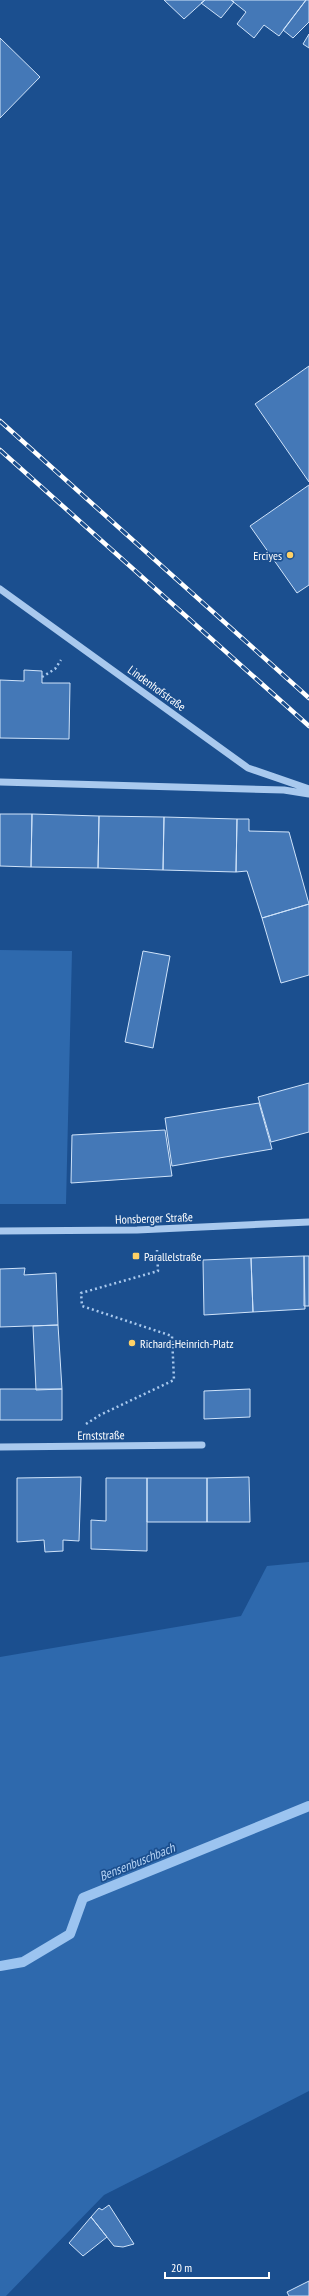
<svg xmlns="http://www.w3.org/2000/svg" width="309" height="2296" font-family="'PT Sans Narrow',sans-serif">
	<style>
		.green { fill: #2e69ad }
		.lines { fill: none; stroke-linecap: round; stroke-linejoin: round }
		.stream { stroke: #9cc4f0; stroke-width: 10 }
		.building { fill: #4478b7; stroke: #cfe3fa }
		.path { stroke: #a9c9ee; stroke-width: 2.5; stroke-dasharray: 2 3; stroke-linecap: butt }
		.minor { stroke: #a9c9ee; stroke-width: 7 }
		.rail-casing { stroke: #fff; stroke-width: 4.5 }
		.rail { stroke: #1b4f8f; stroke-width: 3; stroke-dasharray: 9; stroke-linecap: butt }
		.poi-dot { fill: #ffd166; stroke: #1b4f8f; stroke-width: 1.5 }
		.labels { text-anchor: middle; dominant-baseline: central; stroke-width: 3.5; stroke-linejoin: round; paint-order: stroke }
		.poi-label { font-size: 12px; fill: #fff; stroke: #1b4f8f; text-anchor: start }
		.street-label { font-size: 12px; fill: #fff; stroke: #1b4f8f }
		.water-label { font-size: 13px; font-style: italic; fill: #b5d3f5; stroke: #1b4f8f }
	</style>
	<rect width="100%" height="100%" fill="#1b4f8f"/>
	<path class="green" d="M0,950L72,951L66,1204H0Z
		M309,1562V2091L104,2195L6,2296H0V1657L241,1616L267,1566Z"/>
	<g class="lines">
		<path class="stream" d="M0,1966L23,1962L70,1934L83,1898L309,1806"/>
	</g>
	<path class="building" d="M164,0H205L184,19Z
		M205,0H231L234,2L221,18L201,3Z
		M231,0H306L279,36L264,25L254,38L237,24L246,12Z
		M306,0H309V22L293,38L283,30Z
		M309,34V48L303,44Z
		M0,38L40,77L0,118Z
		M309,366V482L255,404Z
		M309,485V585L297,593L250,526Z
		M24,670L42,671V683H70L69,739L0,738V680L24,681Z
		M0,814H32L31,867L0,866Z
		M32,814L99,816L98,868L31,867Z
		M99,816L164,817L163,870L98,868Z
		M164,817L237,819L236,872L163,870Z
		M237,819H249V831L289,832L309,904L262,918L247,871L236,872Z
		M309,904V975L281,983L262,918Z
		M143,951L170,956L153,1048L125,1042Z
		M309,1083V1132L271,1142L258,1097Z
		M259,1103L272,1149L172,1166L165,1118Z
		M165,1130L172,1176L71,1183L72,1135Z
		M304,1256H309V1306H304Z
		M304,1256L305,1309L253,1312L251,1258Z
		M251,1258L253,1312L204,1315L203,1260Z
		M25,1268L24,1275L56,1273L58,1325L0,1327V1269Z
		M58,1325L62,1389L36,1390L33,1326Z
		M0,1389H62V1420H0Z
		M250,1389V1417L204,1419V1391Z
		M81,1477L79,1541L63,1540V1551L45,1552L44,1540L17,1542V1478Z
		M249,1477L250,1522H207V1478Z
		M106,1478H147V1551L91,1549V1520L106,1521Z
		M147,1478H207V1522H147Z
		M109,2205L134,2244L123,2247L114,2246L91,2217L99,2208L102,2210Z
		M91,2217L107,2237L83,2256L69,2243Z
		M309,2281V2296H289L287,2292Z"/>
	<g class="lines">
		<path class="path" d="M42,677L55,669L61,660
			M86,1424L100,1415L174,1380L172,1336L82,1306L81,1293L158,1271L157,1250"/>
		<path class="minor" d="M0,589L248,768L309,789
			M0,782L284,790L309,794
			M0,1231L137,1230L309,1222
			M0,1447L202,1445"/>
		<g class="rail-casing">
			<path id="rail" d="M0,421L309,698
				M0,450L309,726"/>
		</g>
		<use href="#rail" class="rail"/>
	</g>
	<g class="poi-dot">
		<circle cx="290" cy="555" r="4"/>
		<rect x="132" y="1252" width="8" height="8" rx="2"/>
		<circle cx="132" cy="1343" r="4"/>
	</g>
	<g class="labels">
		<g class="poi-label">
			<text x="282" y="555" text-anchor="end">Erciyes</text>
			<text x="144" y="1256">Parallelstraße</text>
			<text x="140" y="1343">Richard-Heinrich-Platz</text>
		</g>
		<g class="street-label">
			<text transform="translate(157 688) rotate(36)">Lindenhofstraße</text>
			<text transform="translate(154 1218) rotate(-2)">Honsberger Straße</text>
			<text transform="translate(101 1435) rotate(-1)">Ernststraße</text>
		</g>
		<g class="water-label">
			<text transform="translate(137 1862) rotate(-22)">Bensenbuschbach</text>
		</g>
	</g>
	<path d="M165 2272v6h104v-6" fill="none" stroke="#ffffff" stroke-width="2"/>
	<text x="171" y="2272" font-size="12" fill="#ffffff" stroke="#1b4f8f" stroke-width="3" paint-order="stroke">20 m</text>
</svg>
